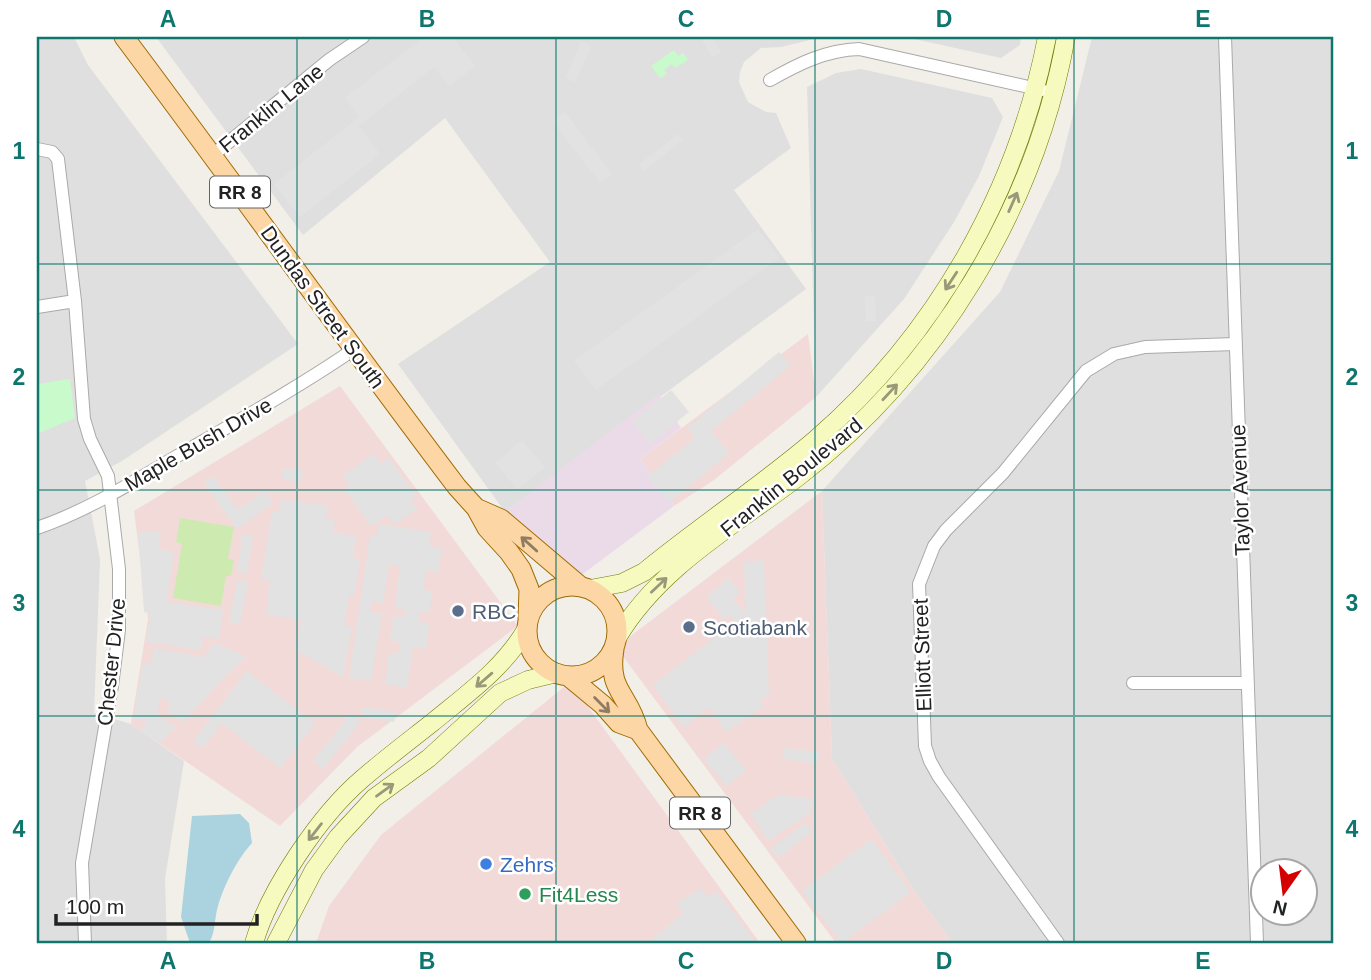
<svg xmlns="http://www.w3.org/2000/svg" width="1371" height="980" font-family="Arial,sans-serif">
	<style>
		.residential { fill: #e0dfdf; fill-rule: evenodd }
		.commercial { fill: #f2dad9 }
		.industrial { fill: #ebdbe8 }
		.grass { fill: #cdebb0 }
		.park { fill: #c8facc }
		.parking { fill: #e2e2e2 }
		.water { fill: #aad3df }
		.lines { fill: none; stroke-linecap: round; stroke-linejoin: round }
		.minor-casing { stroke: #a9a9a9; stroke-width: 14 }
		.secondary-casing { stroke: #707d05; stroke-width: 19 }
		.primary-casing { stroke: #a06b00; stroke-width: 21 }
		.minor { stroke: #fff; stroke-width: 12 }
		.secondary { stroke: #f7fabf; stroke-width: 18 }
		.primary { stroke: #fcd6a4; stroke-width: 19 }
		.oneway { stroke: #979978 }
		.oneway2 { stroke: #8f7c63 }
		.grid { fill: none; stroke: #0f766e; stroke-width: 2; stroke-opacity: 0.55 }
		.service-dot { fill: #5c6f8a; stroke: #fff; stroke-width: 2.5 }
		.shop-dot { fill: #3f7fe0; stroke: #fff; stroke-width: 2.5 }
		.leisure-dot { fill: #2e9e5b; stroke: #fff; stroke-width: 2.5 }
		.labels { text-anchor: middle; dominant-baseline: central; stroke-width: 5; stroke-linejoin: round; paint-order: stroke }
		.shield { fill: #fff; stroke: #646464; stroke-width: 2 }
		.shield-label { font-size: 19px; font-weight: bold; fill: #222 }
		.street-label { font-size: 21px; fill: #222; stroke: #fff }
		.service-label { font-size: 21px; fill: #4e5e75; stroke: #fff; text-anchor: start }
		.shop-label { font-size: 21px; fill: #366cbe; stroke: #fff; text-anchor: start }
		.leisure-label { font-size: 21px; fill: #27864d; stroke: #fff; text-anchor: start }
		.neatline { fill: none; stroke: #0f766e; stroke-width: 2.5 }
		.grid-label { font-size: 23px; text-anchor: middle; font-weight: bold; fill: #0f766e }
	</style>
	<rect width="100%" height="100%" fill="#f2efe9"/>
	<path class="residential" d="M37,37H74L88,65L298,344L122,461L85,481L100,559L94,713L131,724L184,761L165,879L167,943H37Z
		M156,37H822L781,47L761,48L744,62L740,72L739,82L748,102L766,112L776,113L791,148L734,190L806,289L505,512L398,364L550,262L445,118L303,235Z
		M905,37H1021L1020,45L1001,58Z
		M1092,37H1334V943H952L915,892L832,759L822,491L1000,292L1059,171ZM1262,872H1304V914H1262Z
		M861,69L992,98L1003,117L979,176L954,222L904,299L816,397L807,87L836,73Z"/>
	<path class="commercial" d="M808,334L816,397L714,480L674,506L640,459Z
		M340,386L518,626L357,747L280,826L131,724L148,619L134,511Z
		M822,491L832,759L915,892L952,943H836L616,647Z
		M570,682L760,943H316L329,906L381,835Z"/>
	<path class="industrial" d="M659,394L681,428L640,459L674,506L564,588L505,512Z"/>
	<path class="grass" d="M180,518L234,527L228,559L234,560L231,576H226L221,606L173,598L182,544L176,542Z"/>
	<path class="park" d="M674,50L678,56L683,53L688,60L675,68L672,64L664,70L667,74L660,78L651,66Z
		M70,379L75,418L37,434V384Z"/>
	<path class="parking" d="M424,37H453L475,66L450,86L434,67L359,126L380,154L300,217L274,184L359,117L345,98Z
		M700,37H713L721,52L712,57Z
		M581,41L591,46L576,82L566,78Z
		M565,112L612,174L600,183L553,122Z
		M678,134L683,140L644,171L638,165Z
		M758,229L779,258L596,390L574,361Z
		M865,296H875L876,321L866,322Z
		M779,352L791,365L711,431L729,453L669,503L647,477L695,438L687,428Z
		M671,390L689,412L650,444L632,422Z
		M522,440L545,467L518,490L495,463Z
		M374,454L381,464L389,458L416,496L411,500L417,509L395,525L387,515L371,526L344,489L349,485L343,475Z
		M283,468L303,470L301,482L282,479Z
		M213,476L238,510L264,491L273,503L237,529L204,483Z
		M281,500L328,505L326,518L335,520L333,532L356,536L352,558L360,559L354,595H349L344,625L352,627L343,677L295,650L302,620L266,615L270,579L261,580L272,512H279Z
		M379,524L431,532L429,546L442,548L438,573L426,571L423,590L433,591L429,613L419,612L418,621L429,624L426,649L413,647L407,688L385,684L389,653L398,654L400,643L390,640L393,616L404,617L406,610L395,608L400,566L389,564L383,603L372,601L370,612L382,614L371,681L349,678L370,535L377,536Z
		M138,531H161L159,549L174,552L167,602L223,610L219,639L203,637L201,650L146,642L150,613L144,612Z
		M239,535H253L247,573L237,572L242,542Z
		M764,560L769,697L760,698L764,706L726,732L709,707L684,728L653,685L735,622L731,615L724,620L707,597L728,578L740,592L733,600L746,613L744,562Z
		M237,580L248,582L240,624L229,622Z
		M215,643L245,656L182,723L166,709L171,704L161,697L158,710L159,718L176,726L160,743L141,731L147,721L133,719L143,663L151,664L154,648L203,657Z
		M247,671L315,724L280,768L222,723L202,749L193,741Z
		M362,707L396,712L394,722L361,717Z
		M351,713L361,721L323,769L313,761Z
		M723,743L746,770L727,786L704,759Z
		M784,748L819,752L818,764L782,759Z
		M777,795L813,799L810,813L768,841L751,814Z
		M805,823L812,832L778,858L770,849Z
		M871,839L911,892L842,943L802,891Z
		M701,888L708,898L717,891L756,943H648L683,913L676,904Z"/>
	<path class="water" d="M240,814L249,823L252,843C238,858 224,885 218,906C214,919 216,931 209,943H190L181,917L192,816Z"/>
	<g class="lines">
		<g class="minor-casing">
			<path id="minor" d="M1225,37L1257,943
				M770,80C798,64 826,50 859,49L1042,90
				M37,149L52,152L58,159L75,301L84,419L90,439L108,476L119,569V630L112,686L82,863L85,943
				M213,155L329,60L363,37
				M37,307L75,301
				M37,528C87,511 133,482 179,455C238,421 297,388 353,350
				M1133,683H1248
				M1058,943L939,777L930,761L925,746L919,584L934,546L946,530L1003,473L1086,371L1114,354L1145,347L1235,344"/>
		</g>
		<g class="secondary-casing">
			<path id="secondary" d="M590,589L622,583L644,572C700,526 761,486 816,439C936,335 1017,192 1047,37
				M617,638C659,567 735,525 798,477C937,370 1035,209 1066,37
				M254,943C269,890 320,815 362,779C385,759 409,741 433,722C468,693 504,668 527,628
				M276,943L314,870L338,837L374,798L429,758L500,693L528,680L557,673"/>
		</g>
		<g class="primary-casing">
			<path id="primary" d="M124,37C236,186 344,338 457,487L476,508L487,528L509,552L521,569L529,589L528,618
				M476,508L501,519L580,586
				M527 631a45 45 0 1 1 90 0a45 45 0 1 1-90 0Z
				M614,649C607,692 629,693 638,730L796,943
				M568,676L603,705L619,723L638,730"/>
		</g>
		<use href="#minor" class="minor"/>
		<use href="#secondary" class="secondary"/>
		<use href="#primary" class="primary"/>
	</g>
	<defs><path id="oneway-shaft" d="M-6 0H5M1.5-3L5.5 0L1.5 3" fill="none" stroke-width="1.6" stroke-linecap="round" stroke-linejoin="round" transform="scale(1.75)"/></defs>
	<g class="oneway">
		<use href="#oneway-shaft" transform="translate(1013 202) rotate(-66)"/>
		<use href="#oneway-shaft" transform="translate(951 281) rotate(123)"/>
		<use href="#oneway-shaft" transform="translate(890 392) rotate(-47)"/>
		<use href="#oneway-shaft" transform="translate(659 585) rotate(-43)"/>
		<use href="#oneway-shaft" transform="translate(484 680) rotate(139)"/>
		<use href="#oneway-shaft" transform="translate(385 790) rotate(-36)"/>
		<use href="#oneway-shaft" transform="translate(315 832) rotate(128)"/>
	</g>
	<g class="oneway2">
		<use href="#oneway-shaft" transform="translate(529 544) rotate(-138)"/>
		<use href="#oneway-shaft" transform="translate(602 705) rotate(45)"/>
	</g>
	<path class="grid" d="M297,37V943M556,37V943M815,37V943M1074,37V943M37,264H1334M37,490H1334M37,716H1334"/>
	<g class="service-dot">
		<circle cx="458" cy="611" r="7"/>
		<circle cx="689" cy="627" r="7"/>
	</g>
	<circle class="shop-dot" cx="486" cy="864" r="7"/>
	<circle class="leisure-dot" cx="525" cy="894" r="7"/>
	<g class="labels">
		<g class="shield">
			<rect x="210" y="176.5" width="60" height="31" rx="5"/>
			<rect x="670" y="797.5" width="60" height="31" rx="5"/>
		</g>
		<g class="shield-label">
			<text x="240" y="192">RR 8</text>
			<text x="700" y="813">RR 8</text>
		</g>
		<g class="street-label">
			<text transform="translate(271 108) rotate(-39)">Franklin Lane</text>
			<text transform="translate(323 307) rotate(54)">Dundas Street South</text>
			<text transform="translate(198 444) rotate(-30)">Maple Bush Drive</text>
			<text transform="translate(791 477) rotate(-39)">Franklin Boulevard</text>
			<text transform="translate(1240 490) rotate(-92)">Taylor Avenue</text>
			<text transform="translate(922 655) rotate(-92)">Elliott Street</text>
			<text transform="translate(111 662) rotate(-84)">Chester Drive</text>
		</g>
		<g class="service-label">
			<text x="472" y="611">RBC</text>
			<text x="703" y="627">Scotiabank</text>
		</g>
		<g class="shop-label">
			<text x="500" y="864">Zehrs</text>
		</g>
		<g class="leisure-label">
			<text x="539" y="894">Fit4Less</text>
		</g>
	</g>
	<rect width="1371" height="980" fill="none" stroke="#ffffff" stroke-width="77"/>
	<g transform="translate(1284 892) rotate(194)"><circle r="33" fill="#ffffff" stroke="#a7a7a7" stroke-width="2"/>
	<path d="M0-5L12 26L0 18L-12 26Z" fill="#d40000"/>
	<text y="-10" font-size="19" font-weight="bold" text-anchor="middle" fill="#222222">N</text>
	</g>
	<path d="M56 914v10h201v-10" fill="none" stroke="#222222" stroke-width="3.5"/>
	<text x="66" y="914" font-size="21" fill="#222222" stroke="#ffffff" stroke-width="5" paint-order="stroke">100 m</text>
	<rect x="38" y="38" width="1294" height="904" class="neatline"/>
	<g class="grid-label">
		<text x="168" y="27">A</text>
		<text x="427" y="27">B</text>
		<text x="686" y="27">C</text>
		<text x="944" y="27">D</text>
		<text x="1203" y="27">E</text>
		<text x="19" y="159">1</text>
		<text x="1352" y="159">1</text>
		<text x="19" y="385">2</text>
		<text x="1352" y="385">2</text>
		<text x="19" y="611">3</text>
		<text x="1352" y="611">3</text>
		<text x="19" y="837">4</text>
		<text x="1352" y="837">4</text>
		<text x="168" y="969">A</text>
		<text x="427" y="969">B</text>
		<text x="686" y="969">C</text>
		<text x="944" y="969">D</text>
		<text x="1203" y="969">E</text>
	</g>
</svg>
